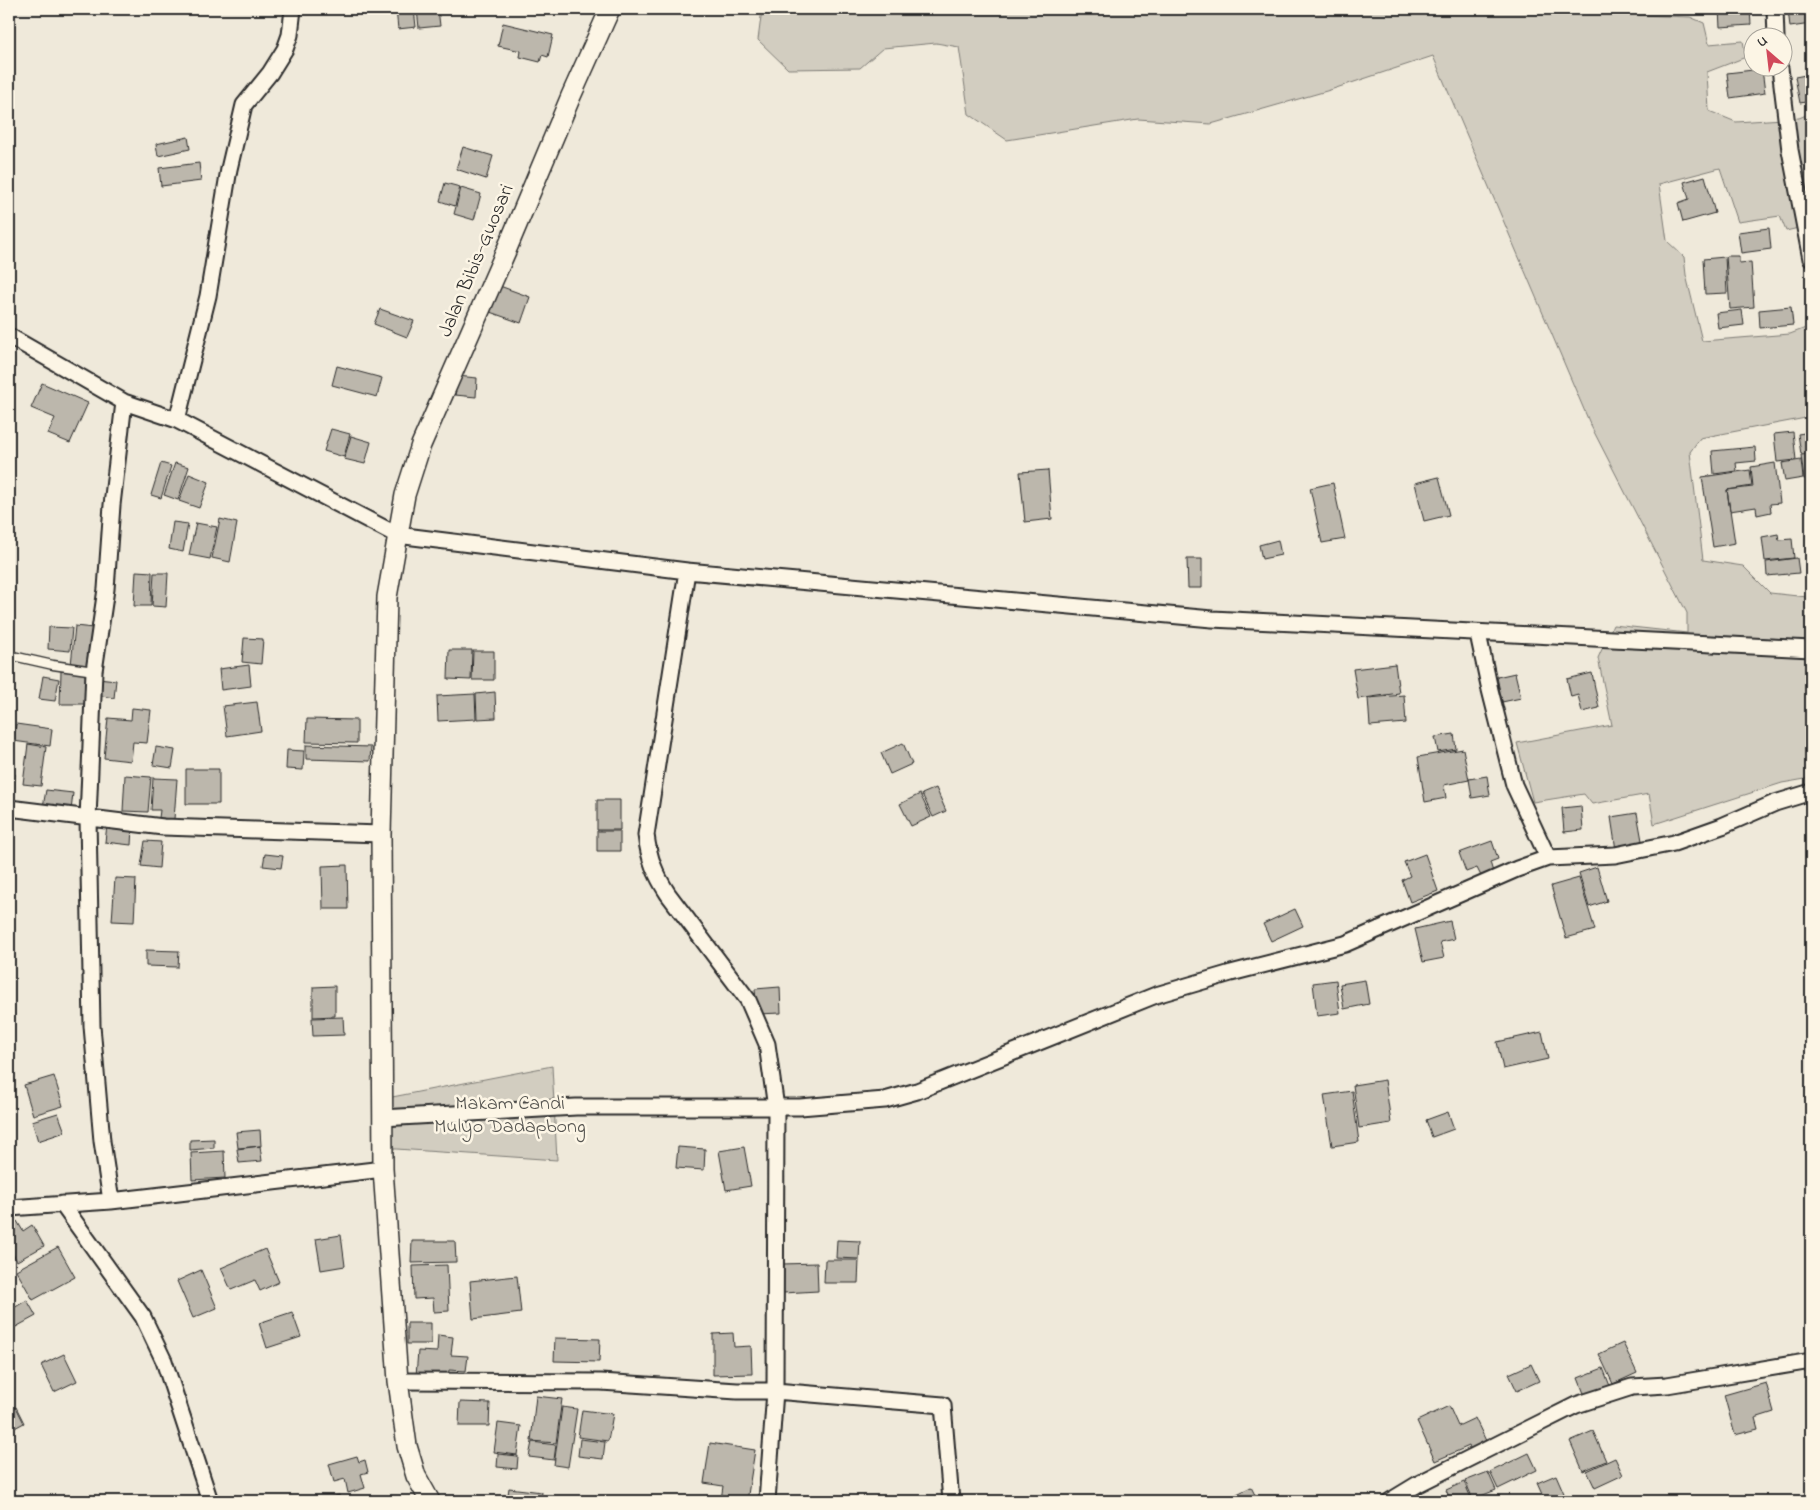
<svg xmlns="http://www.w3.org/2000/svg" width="1820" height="1510" font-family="'Indie Flower',sans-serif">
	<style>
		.green { fill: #d2cdc0; stroke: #7e7c76 }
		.building { fill: #bcb7ac; stroke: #2b2b2b }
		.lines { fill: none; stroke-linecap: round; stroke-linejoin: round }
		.service-casing { stroke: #2b2b2b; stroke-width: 11 }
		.minor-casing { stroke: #2b2b2b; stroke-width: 19 }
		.tertiary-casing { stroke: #2b2b2b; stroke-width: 22 }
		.service { stroke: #fcf5e5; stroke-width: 8 }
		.minor { stroke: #fcf5e5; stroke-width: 15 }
		.tertiary { stroke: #fcf5e5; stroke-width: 19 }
		.labels { text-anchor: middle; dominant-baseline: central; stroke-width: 5; stroke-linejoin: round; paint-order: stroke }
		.street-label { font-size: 20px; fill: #2b2b2b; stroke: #fcf5e5 }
		.park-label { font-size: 20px; fill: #555450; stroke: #fcf5e5 }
	</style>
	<rect width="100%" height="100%" fill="#efe9da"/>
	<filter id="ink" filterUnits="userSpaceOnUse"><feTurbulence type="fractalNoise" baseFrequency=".02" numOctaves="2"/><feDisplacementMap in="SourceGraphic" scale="10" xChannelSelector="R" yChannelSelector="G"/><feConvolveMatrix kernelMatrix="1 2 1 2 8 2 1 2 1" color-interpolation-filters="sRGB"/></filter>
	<g filter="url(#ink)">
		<path class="green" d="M762,9H1637L1639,15L1690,17L1704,23L1709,44L1743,41L1746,57L1707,72L1709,111L1736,122L1799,118L1811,113V225L1786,231L1780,216L1738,222L1720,168L1659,184L1667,241L1684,257L1686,275L1702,341L1790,334L1811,326V417L1700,438L1690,452L1703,560L1743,566L1770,593L1807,597L1811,610V778L1782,783L1654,824L1649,794L1592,804L1584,794L1533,802L1517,743L1612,725L1598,658L1613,625L1687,633V613L1591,426L1433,56L1330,90L1211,124L1138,119L1007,140L969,114L959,47L936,43L883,48L860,68L788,69L758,40Z
			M552,1066L557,1160L382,1148V1099Z"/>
		<path class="building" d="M396,9H414L416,27L398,29Z
			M417,9H438L440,26L419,28Z
			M1719,9H1750L1751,25L1720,27Z
			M1788,9H1811V24L1790,27Z
			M503,23L553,35L548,57L542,55L540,62L520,57L521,51L498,46Z
			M1762,69L1765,93L1730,98L1727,73Z
			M1811,74V101L1800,103L1795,77Z
			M188,137L190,149L158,156L156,144Z
			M463,147L493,156L486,179L456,169Z
			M199,163L201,181L161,186L159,168Z
			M1705,176L1715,213L1683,222L1678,203L1689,199L1684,182Z
			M445,183L460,187L455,206L440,201Z
			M461,188L481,194L474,220L454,214Z
			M1769,228L1771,249L1741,253L1738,232Z
			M1726,256H1739V263L1751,262L1754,307L1730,309Z
			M1725,257L1727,293L1705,294L1703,259Z
			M497,285L530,297L521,323L487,311Z
			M1791,307L1793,325L1760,328L1759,310Z
			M380,309L414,321L407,337L374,324Z
			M1742,310L1744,325L1718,328L1716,313Z
			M337,366L382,378L377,397L332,385Z
			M457,376L477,378L476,397L455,395Z
			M42,383L88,403L70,443L48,434L55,418L31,408Z
			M331,429L350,434L344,457L324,451Z
			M1793,432L1796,460L1777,462L1774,434Z
			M1811,432V453L1801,454L1798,434Z
			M351,436L371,442L365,464L344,459Z
			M1755,447L1756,461L1736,463L1737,471L1714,474L1712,451Z
			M1811,454V478L1804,479L1801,455Z
			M1801,460L1803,478L1785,481L1782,463Z
			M161,463L171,466L161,498L151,495Z
			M175,463L189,467L178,500L164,495Z
			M1775,463L1780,503L1770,504L1771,512L1757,515L1756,507L1730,511L1727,490L1753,487L1751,467Z
			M1048,470L1052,519L1025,522L1020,472Z
			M1750,470L1752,486L1727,490L1735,543L1713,547L1702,477Z
			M189,474L209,482L199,508L179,501Z
			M1439,477L1449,515L1424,521L1415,483Z
			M1333,483L1345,539L1322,543L1310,488Z
			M220,519L237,523L230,562L212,558Z
			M173,522L188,524L183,552L169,549Z
			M196,523L217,527L210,559L189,555Z
			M1778,534L1779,540L1792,539L1794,558L1765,561L1762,537Z
			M1278,540L1281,555L1262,559L1259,545Z
			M1797,558L1799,573L1767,576L1766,562Z
			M1187,559H1202V588H1188Z
			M136,571L152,572L151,606H134Z
			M154,573H168L166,607L152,606Z
			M75,626L93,628L90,666L71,665Z
			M49,627L72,628L70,651L48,649Z
			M244,638L263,639L261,664L242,662Z
			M449,650H472L471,680L448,679Z
			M473,651H494V680H472Z
			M1395,664L1399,693L1358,699L1353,669Z
			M249,665L251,686L221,690L219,669Z
			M61,671L86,672L85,704H60Z
			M1515,673L1521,698L1502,702L1497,677Z
			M1592,673L1599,708L1582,712L1578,695L1571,697L1567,679Z
			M43,676L59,679L55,701L39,699Z
			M98,678L116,680L114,698L96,695Z
			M495,692L496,718L477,719L476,694Z
			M475,694L476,719L438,721L437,696Z
			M1404,695L1406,723L1370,726L1368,698Z
			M257,702L261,731L227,736L223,706Z
			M132,708L151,710L147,743L133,742L131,761L104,758L108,718L131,720Z
			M307,719L357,720V743L306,742Z
			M16,724L52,729L50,746L13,741Z
			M1454,734L1456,749L1438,752L1435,737Z
			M903,743L912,764L890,774L881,753Z
			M28,744L46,747L41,786L23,784Z
			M306,745L371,747L370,761L306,759Z
			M156,747L175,750L172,768L153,765Z
			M1463,749L1469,780L1444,785L1446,798L1425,802L1418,757Z
			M287,750L304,751L303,770L286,769Z
			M186,769H219V804H186Z
			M9,774H15L14,790H9Z
			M125,775L151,777L148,812L123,811Z
			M1487,776L1490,795L1472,798L1469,779Z
			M153,778L177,779L174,819L159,818L160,810H151Z
			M936,788L946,811L933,817L922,794Z
			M46,790L73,793L71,811L43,807Z
			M920,794L931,817L911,826L900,804Z
			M597,800H620V830H597Z
			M1581,806L1583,830L1564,832L1562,808Z
			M1637,813L1643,846L1616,850L1611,817Z
			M107,825L132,827L131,845L105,842Z
			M597,831H620V851H597Z
			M145,841L161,842L159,868L141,866Z
			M1492,841L1498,859L1490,862L1493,872L1481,876L1477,868L1466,872L1459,853Z
			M265,854L283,856L281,868L263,866Z
			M1425,854L1438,891L1410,902L1402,880L1410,876L1404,862Z
			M347,865L348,909H323L322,866Z
			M1597,867L1607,901L1589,907L1579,873Z
			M115,878L136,879L134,922L112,921Z
			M1579,878L1595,930L1566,938L1551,886Z
			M1295,909L1303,926L1271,941L1263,924Z
			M1450,921L1454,939L1440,942L1444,958L1423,962L1415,929Z
			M146,950L179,951L178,967L146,966Z
			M1336,980L1340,1013L1317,1016L1313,983Z
			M1365,980L1369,1004L1344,1009L1340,984Z
			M335,986V1016L313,1017V987Z
			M780,987L781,1013L757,1014L755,989Z
			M343,1017L344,1035L313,1036L312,1018Z
			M1542,1032L1548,1059L1503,1069L1497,1042Z
			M54,1076L63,1106L33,1115L24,1085Z
			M1385,1080L1391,1123L1359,1128L1353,1085Z
			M1352,1091L1359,1142L1332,1146L1324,1095Z
			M1448,1112L1454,1129L1432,1137L1426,1120Z
			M58,1113L65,1132L38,1141L32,1121Z
			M260,1130L261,1146L238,1148L236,1132Z
			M214,1139V1148L190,1150V1140Z
			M260,1146L262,1161L239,1163L237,1149Z
			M678,1147L705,1149L704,1170L676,1168Z
			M744,1147L751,1186L726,1190L719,1151Z
			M224,1151L225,1178L192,1180L191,1153Z
			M17,1221L23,1231L32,1225L44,1246L17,1261L9,1247V1226Z
			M341,1235L345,1266L321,1270L316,1239Z
			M837,1240L860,1241L859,1259L836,1258Z
			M412,1241H455L456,1262L411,1263Z
			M58,1247L75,1277L33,1300L16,1270Z
			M265,1249L279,1282L260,1291L255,1280L231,1290L221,1268Z
			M825,1260H859L858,1283H824Z
			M817,1263L818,1291L783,1293L782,1264Z
			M447,1265L449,1311L434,1312L433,1298L414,1299L413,1266Z
			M201,1270L217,1308L193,1318L177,1281Z
			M517,1276L521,1313L473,1319L470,1281Z
			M27,1300L36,1316L14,1328L9,1318V1311Z
			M292,1312L301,1337L267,1348L259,1323Z
			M407,1323H431V1344H407Z
			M733,1333L734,1347L751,1346L752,1374L713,1375V1334Z
			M438,1335L453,1337L451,1355L468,1356L466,1371L449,1370L448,1378L416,1376L418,1351L437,1352Z
			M555,1338L600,1339L599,1362L554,1361Z
			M1623,1343L1637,1373L1613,1384L1599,1354Z
			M64,1354L77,1381L54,1392L41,1365Z
			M1531,1364L1539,1381L1517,1391L1509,1374Z
			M1603,1368L1610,1386L1585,1396L1578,1378Z
			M1766,1383L1774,1412L1755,1418L1758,1429L1735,1435L1724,1395Z
			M536,1396L562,1399L556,1443L531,1441Z
			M460,1402L490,1403L489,1426H459Z
			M1449,1406L1458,1426L1475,1418L1488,1445L1472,1452L1469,1446L1435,1461L1417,1421Z
			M16,1407L24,1423L9,1431V1411Z
			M562,1407L577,1409L568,1467L554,1465Z
			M582,1410L613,1414L608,1441L578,1437Z
			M498,1423L521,1426L517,1455L494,1452Z
			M1593,1431L1606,1461L1583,1471L1570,1441Z
			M580,1439L605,1442L603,1459L578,1456Z
			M532,1442L556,1445L554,1460L529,1457Z
			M710,1443L755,1450L747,1501L721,1500L723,1486L704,1483Z
			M1529,1453L1537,1470L1498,1489L1490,1472Z
			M498,1454L518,1456L517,1469L497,1467Z
			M357,1456L359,1462L365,1460L368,1472L361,1474L365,1488L348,1493L345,1479L334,1482L329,1464Z
			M1615,1458L1623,1475L1595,1488L1587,1471Z
			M1488,1472L1496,1490L1473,1499L1465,1481Z
			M1556,1475L1566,1498L1558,1501H1545L1537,1483Z
			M1464,1482L1472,1500L1451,1501L1446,1490Z
			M1251,1487L1258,1501H1223Z
			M509,1488L542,1492L541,1501H507Z
			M339,1495L340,1501H316Z"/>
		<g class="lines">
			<g class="service-casing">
				<path id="service" d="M13,656L53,665L94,671"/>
			</g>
			<g class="minor-casing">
				<path id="minor" d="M1775,9L1776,38
					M1780,68L1790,150L1811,259
					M9,336L124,402L177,420L397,535L687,571L1212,619L1811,649
					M177,420L208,296L229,169L244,105L270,73L285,49L290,35L293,9
					M687,571L646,835C649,859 655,874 668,894L748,1000L767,1044L776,1108L775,1391L767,1501
					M1478,634L1490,690L1514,785L1548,858
					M9,808L163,827L381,834
					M382,1118L576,1107H800L885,1100L917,1091L1156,995L1231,973L1345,944L1517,869L1548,858L1615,855L1674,843L1722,826L1775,803L1811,792
					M111,1201L102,1141L92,1026L88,819L94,671L106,589L112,505L124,402
					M62,1204L143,1317L164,1361L210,1501
					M9,1208L111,1201L383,1169
					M398,1381L601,1382L737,1391H775L943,1405L951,1501
					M1390,1501L1418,1484L1576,1405L1632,1387L1667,1385L1811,1361"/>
			</g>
			<g class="tertiary-casing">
				<path id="tertiary" d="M430,1501L416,1476L407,1446L398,1381L383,1169L381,834L387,597L405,495L421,445L506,251L571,96L610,9"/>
			</g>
			<use href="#service" class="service"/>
			<use href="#minor" class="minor"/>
			<use href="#tertiary" class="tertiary"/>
		</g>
	</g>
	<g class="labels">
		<g class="street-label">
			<text transform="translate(477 261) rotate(-67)">Jalan Bibis-Guosari</text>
		</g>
		<g class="park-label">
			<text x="510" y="1104">Makam Candi<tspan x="510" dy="23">Mulyo Dadapbong</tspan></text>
		</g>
	</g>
	<rect width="1820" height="1510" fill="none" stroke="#fcf5e5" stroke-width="30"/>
	<rect x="15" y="15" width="1790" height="1480" fill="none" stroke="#2b2b2b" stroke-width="2" filter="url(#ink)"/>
	<g transform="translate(1768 52) rotate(332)"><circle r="24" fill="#fcf5e5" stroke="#a8a49b"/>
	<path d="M0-4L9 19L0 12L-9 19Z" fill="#d1495b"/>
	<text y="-8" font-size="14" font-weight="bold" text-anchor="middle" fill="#2b2b2b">U</text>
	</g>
</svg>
